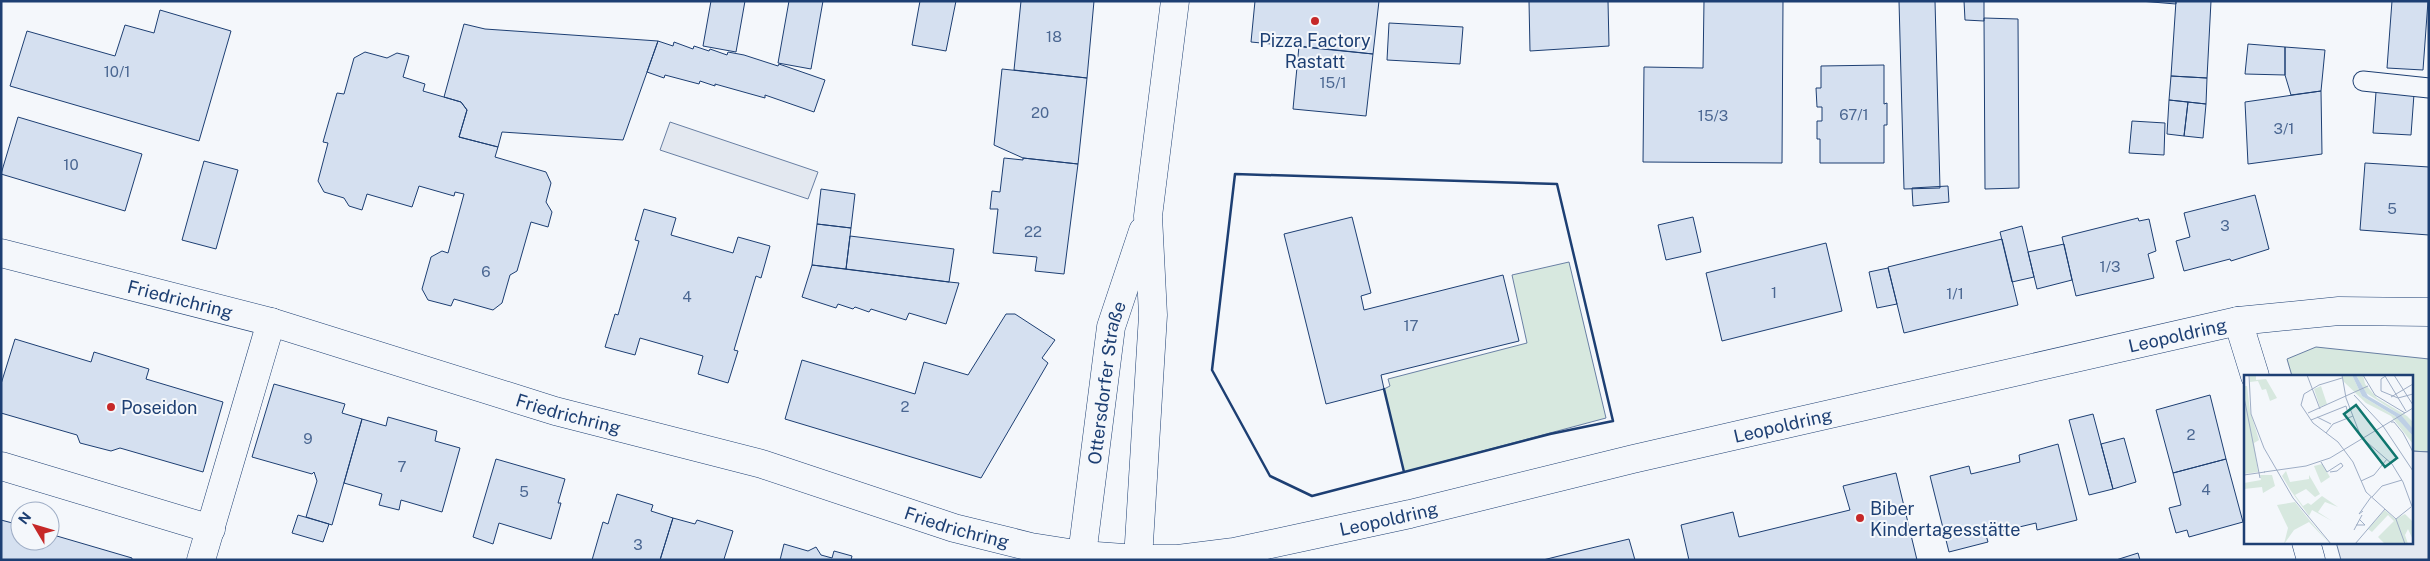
<svg xmlns="http://www.w3.org/2000/svg" width="2430" height="561" font-family="'Public Sans',sans-serif">
	<style>
		.green { fill: #d7e8df; stroke: #687fa3 }
		.parking { fill: #e3e8f0; stroke: #687fa3 }
		.building { fill: #d5e0f0; stroke: #1d3f73 }
		.lines { fill: none; stroke-linecap: round; stroke-linejoin: round }
		.service-casing { stroke: #1d3f73; stroke-width: 21 }
		.minor-casing { stroke: #1d3f73; stroke-width: 29 }
		.secondary-casing { stroke: #1d3f73; stroke-width: 29 }
		.service { stroke: #f4f7fb; stroke-width: 19 }
		.minor { stroke: #f4f7fb; stroke-width: 28 }
		.secondary { stroke: #f4f7fb; stroke-width: 28 }
		.wall { stroke: #1d3f73; stroke-width: 2.5 }
		.poi-dot { fill: #c62828; stroke: #f4f7fb; stroke-width: 2 }
		.labels { text-anchor: middle; dominant-baseline: central; stroke-width: 4; stroke-linejoin: round; paint-order: stroke }
		.number-label { font-size: 15px; fill: #4b6792 }
		.poi-label { font-size: 18px; fill: #1d3f73; stroke: #f4f7fb; text-anchor: start }
		.street-label { font-size: 18px; fill: #1d3f73; stroke: #f4f7fb }
		.inset-road { fill: none; stroke: #9eadc5; stroke-width: 1 }
		.view { fill: #0f766e; fill-opacity: 0.15; stroke: #0f766e; stroke-width: 2.5 }
		.inset-edge { fill: none; stroke: #1d3f73; stroke-width: 2.5 }
	</style>
	<rect width="100%" height="100%" fill="#f4f7fb"/>
	<path class="green" d="M1569,262L1606,418L1404,472L1384,389L1390,386L1388,379L1527,343L1512,275Z
		M2316,347L2429,359V452L2411,451V376H2292L2287,359Z"/>
	<path class="parking" d="M670,122L818,172L808,199L660,150Z
		M2411,451L2429,452V560H2341L2336,542H2411Z"/>
	<path class="building" d="M711,1H745L736,52L703,46Z
		M789,1H823L811,69L778,63Z
		M920,1H956L946,51L912,45Z
		M1021,1H1094L1087,78L1014,70Z
		M1255,1H1379L1373,54L1251,42Z
		M1529,1H1608L1609,46L1530,51Z
		M1704,1H1783L1782,163L1643,162L1644,67L1703,68Z
		M1899,1H1935L1940,188L1904,189Z
		M1964,1H1984V21L1965,20Z
		M2140,1H2176V4Z
		M2176,1H2211L2207,78L2171,76Z
		M2392,1H2428L2423,70L2387,68Z
		M160,10L231,31L199,141L10,86L27,31L115,56L125,25L154,33Z
		M1984,18L2018,19L2019,188L1985,189Z
		M1389,23L1463,27L1460,64L1387,60Z
		M464,24L485,29L658,41L623,140L502,132L498,147L459,137L467,110L461,102L444,97Z
		M658,41L673,46L674,42L693,49L694,46L709,51L710,49L727,55L728,52L744,55L778,66L779,64L825,80L814,112L765,95V98L715,84V86L700,81L699,84L665,75L664,78L647,72Z
		M2248,44L2285,47V75L2245,74Z
		M1299,46L1373,54L1366,116L1293,109Z
		M2285,47L2325,50L2321,91L2291,95L2285,75Z
		M365,52L387,58L397,53L409,56L403,77L425,84L423,91L461,102L467,110L459,137L498,147L495,157L546,172L551,183L546,202L552,212L548,227L531,222L517,271L510,275L502,303L493,310L454,299L451,306L428,300L422,289L431,257L442,251L448,253L464,194L455,192L454,196L419,186L412,207L367,194L362,210L349,206L344,198L324,192L318,181L328,143L323,142L337,93L344,94L354,58Z
		M1884,65V104L1887,103V125H1884V163H1820V139H1817V121H1822V107H1817L1816,88H1821V66Z
		M1002,69L1087,78L1078,164L1023,158L994,145Z
		M2171,76L2207,78L2206,104L2169,100Z
		M2321,91L2322,154L2248,164L2245,102Z
		M2376,92L2414,94L2411,135L2373,133Z
		M2169,100L2188,102L2184,136L2167,134Z
		M2188,102L2206,104L2203,138L2184,136Z
		M18,117L142,154L125,211L1,174Z
		M2132,121L2165,123L2164,155L2129,153Z
		M1004,158L1023,160V158L1078,164L1064,274L1035,271L1037,257L993,253L998,209H990L992,191L1000,192Z
		M204,161L238,170L216,249L182,240Z
		M2365,163L2429,167V235L2360,230Z
		M1948,186L1949,202L1913,206L1912,188Z
		M821,189L855,194L851,228L817,224Z
		M2255,195L2269,249L2231,261L2230,259L2184,271L2176,241L2190,237L2184,213Z
		M644,209L676,218L671,235L733,253L738,237L770,246L761,278L756,276L734,350L738,351L728,383L698,374L703,356L640,338L635,355L605,347L615,314L618,315L639,241L635,240Z
		M1352,217L1371,293L1361,296L1364,310L1503,275L1519,341L1381,375L1384,389L1326,404L1284,234Z
		M1693,217L1701,252L1666,260L1658,225Z
		M2138,218L2139,221L2149,219L2156,251L2148,254L2154,278L2076,296L2062,237Z
		M817,224L851,228L846,269L812,265Z
		M2022,226L2034,277L2012,282L2000,232Z
		M850,236L954,249L949,282L846,269Z
		M2002,239L2018,305L1904,333L1888,267Z
		M1826,243L1842,311L1722,341L1706,273Z
		M2064,244L2072,280L2037,289L2028,252Z
		M812,265L949,282L959,283L946,324L909,313L906,320L871,309L869,312L855,307L853,309L838,304L836,308L802,297Z
		M1888,268L1897,304L1877,308L1869,272Z
		M1006,314H1015L1055,340L1042,358L1048,363L981,478L785,419L802,360L915,394L924,362L968,375Z
		M15,339L91,362L94,352L149,369L146,379L223,402L203,472L120,448L111,451L80,443L77,435L1,413V384Z
		M274,384L345,404L342,413L362,419L332,525L306,517L317,481L314,472L312,474L252,457Z
		M2210,395L2226,459L2173,473L2156,410Z
		M2093,414L2113,489L2089,495L2069,420Z
		M388,417L437,431L435,441L460,448L442,512L401,500L399,510L379,505L382,494L344,483L362,419L386,426Z
		M2124,438L2136,482L2113,489L2101,444Z
		M2058,444L2077,520L2037,530L2036,523L1986,535L1988,542L1949,552L1930,476L1969,466L1971,474L2020,462L2019,455Z
		M496,459L565,479L558,503H561L551,539L499,523L493,544L473,537Z
		M2226,459L2243,522L2189,537L2187,530L2176,533L2169,508L2181,505L2173,473Z
		M1896,473L1917,560H1689L1681,525L1733,512L1739,537L1850,510L1843,486Z
		M617,494L653,505L651,511L673,518L660,560H592L603,522L608,524Z
		M298,515L329,524L323,542L292,533Z
		M673,518L695,524L697,520L733,531L724,559L726,560H660Z
		M1,520L20,525V541H50V534L132,558V560H1Z
		M1629,539L1635,560H1543L1583,550Z
		M784,544L808,551L816,547L821,555L832,558L834,551L852,556L851,560H780Z
		M2138,553L2140,560H2116Z"/>
	<g class="lines">
		<g class="service-casing">
			<path id="service" d="M2363,81L2429,88"/>
		</g>
		<g class="minor-casing">
			<g id="minor">
				<path d="M2238,321L2255,376"/>
				<path d="M1,466L211,529"/>
				<path d="M2306,542L2311,560"/>
				<path id="s1" d="M1082,555L1111,327L1143,231"/>
				<path d="M1138,559L1153,315L1148,216L1175,1"/>
				<path d="M201,560L271,322"/>
			</g>
		</g>
		<g class="secondary-casing">
			<g id="secondary">
				<path id="s2" d="M1,253L271,322L555,411L762,464L954,528L1031,547L1082,555L1138,559H1178L1234,552L1410,514L1633,459L2238,321L2339,311L2429,312"/>
			</g>
		</g>
		<use href="#service" class="service"/>
		<use href="#minor" class="minor"/>
		<use href="#secondary" class="secondary"/>
		<path class="wall" d="M1235,174L1557,184L1613,421L1550,434L1312,496L1270,476L1212,370Z
			M1384,389L1404,472"/>
	</g>
	<g class="poi-dot">
		<circle cx="1315" cy="21" r="5"/>
		<circle cx="111" cy="407" r="5"/>
		<circle cx="1860" cy="518" r="5"/>
	</g>
	<g class="labels">
		<g class="number-label">
			<text x="1054" y="36">18</text>
			<text x="117" y="71">10/1</text>
			<text x="1333" y="82">15/1</text>
			<text x="1040" y="112">20</text>
			<text x="1854" y="114">67/1</text>
			<text x="1713" y="115">15/3</text>
			<text x="2284" y="128">3/1</text>
			<text x="71" y="164">10</text>
			<text x="2392" y="208">5</text>
			<text x="2225" y="225">3</text>
			<text x="1033" y="231">22</text>
			<text x="2110" y="266">1/3</text>
			<text x="486" y="271">6</text>
			<text x="1774" y="292">1</text>
			<text x="1955" y="293">1/1</text>
			<text x="687" y="296">4</text>
			<text x="1411" y="325">17</text>
			<text x="905" y="406">2</text>
			<text x="2191" y="434">2</text>
			<text x="308" y="438">9</text>
			<text x="402" y="466">7</text>
			<text x="2206" y="489">4</text>
			<text x="524" y="491">5</text>
			<text x="638" y="544">3</text>
		</g>
		<g class="poi-label">
			<text x="1315" y="40" text-anchor="middle">Pizza Factory<tspan x="1315" dy="21">Rastatt</tspan></text>
			<text x="121" y="407">Poseidon</text>
			<text x="1870" y="508">Biber<tspan x="1870" dy="21">Kindertagesstätte</tspan></text>
		</g>
		<g class="street-label">
			<text stroke="none"><textPath href="#s2" startOffset="185">Friedrichring</textPath></text>
			<text stroke="none"><textPath href="#s2" startOffset="2244">Leopoldring</textPath></text>
			<text stroke="none"><textPath href="#s1" startOffset="174">Ottersdorfer Straße</textPath></text>
			<text stroke="none"><textPath href="#s2" startOffset="590">Friedrichring</textPath></text>
			<text stroke="none"><textPath href="#s2" startOffset="1839">Leopoldring</textPath></text>
			<text stroke="none"><textPath href="#s2" startOffset="1434">Leopoldring</textPath></text>
			<text stroke="none"><textPath href="#s2" startOffset="995">Friedrichring</textPath></text>
		</g>
	</g>
	<g transform="translate(2244 375)">
		<rect width="169" height="169" fill="#f4f7fb"/>
		<path d="M6,0H12V5L22,4L33,23L26,26L22,14L18,15L14,6L6,7ZM99,0H108L118,21L154,43L169,61V69L147,41L122,28L99,6ZM112,0H119L121,9L133,23L163,41L169,47V54L155,39L122,18ZM0,11H3L6,36L15,65L10,68L14,97L0,99ZM77,11L83,29L76,32L70,14ZM78,89L86,102L77,108L70,91ZM42,96L46,107L65,104V100L76,119L71,122L62,114L51,120L59,131L64,128L67,130L78,121L94,132L81,127L74,137L88,146L68,135L65,141L47,116L38,101ZM16,100H28L31,111L19,118L18,112L0,114V108L17,105ZM51,127L67,147L86,169L65,147L50,155L40,169L44,153L33,130ZM141,135L151,144L161,139L169,147V165L164,154L161,160L164,169H141L134,162L150,146L144,140L128,157L124,154Z" fill="#d7e8df"/>
		<path d="M108,0H112L124,21L157,40L169,54V61L151,41L118,21Z" fill="#bed0e5"/>
		<path class="inset-road" d="M5,0L7,39L20,73L49,123L87,169M63,0L76,34M98,0L102,23L117,62L148,89L159,107L169,134M119,0L131,20L161,38M143,0L137,4V16L154,23M150,0L169,30M141,1L162,36M98,3L75,10L60,19L57,30L69,48L94,67L109,87L122,117L152,144L167,132M110,20L139,51L169,96M0,22L16,103M147,22L169,9M154,23L169,19M64,38L124,11M73,42L87,49M67,45L102,31L103,35M147,47H150L159,58L169,77M82,58L89,49L109,41M77,87L83,97L97,88L99,91L93,96L86,97M20,97L62,91L86,83L169,33M0,100L21,97M117,106L130,100L143,84M128,122L138,111L158,105M119,136L115,139L127,122M152,144L161,169M112,150H121L115,144M110,155L118,140M111,169L141,134"/>
		<path class="view" d="M112,30L153,83L141,92L100,39Z"/>
		<rect width="169" height="169" class="inset-edge"/>
	</g>
	<rect width="2430" height="561" fill="none" stroke="#1d3f73" stroke-width="5"/>
	<g transform="translate(35 526) rotate(308)"><circle r="24" fill="#f4f7fb" stroke="#9eadc5"/>
	<path d="M0-4L9 19L0 12L-9 19Z" fill="#c62828"/>
	<text y="-8" font-size="14" font-weight="bold" text-anchor="middle" fill="#1d3f73">N</text>
	</g>
</svg>
